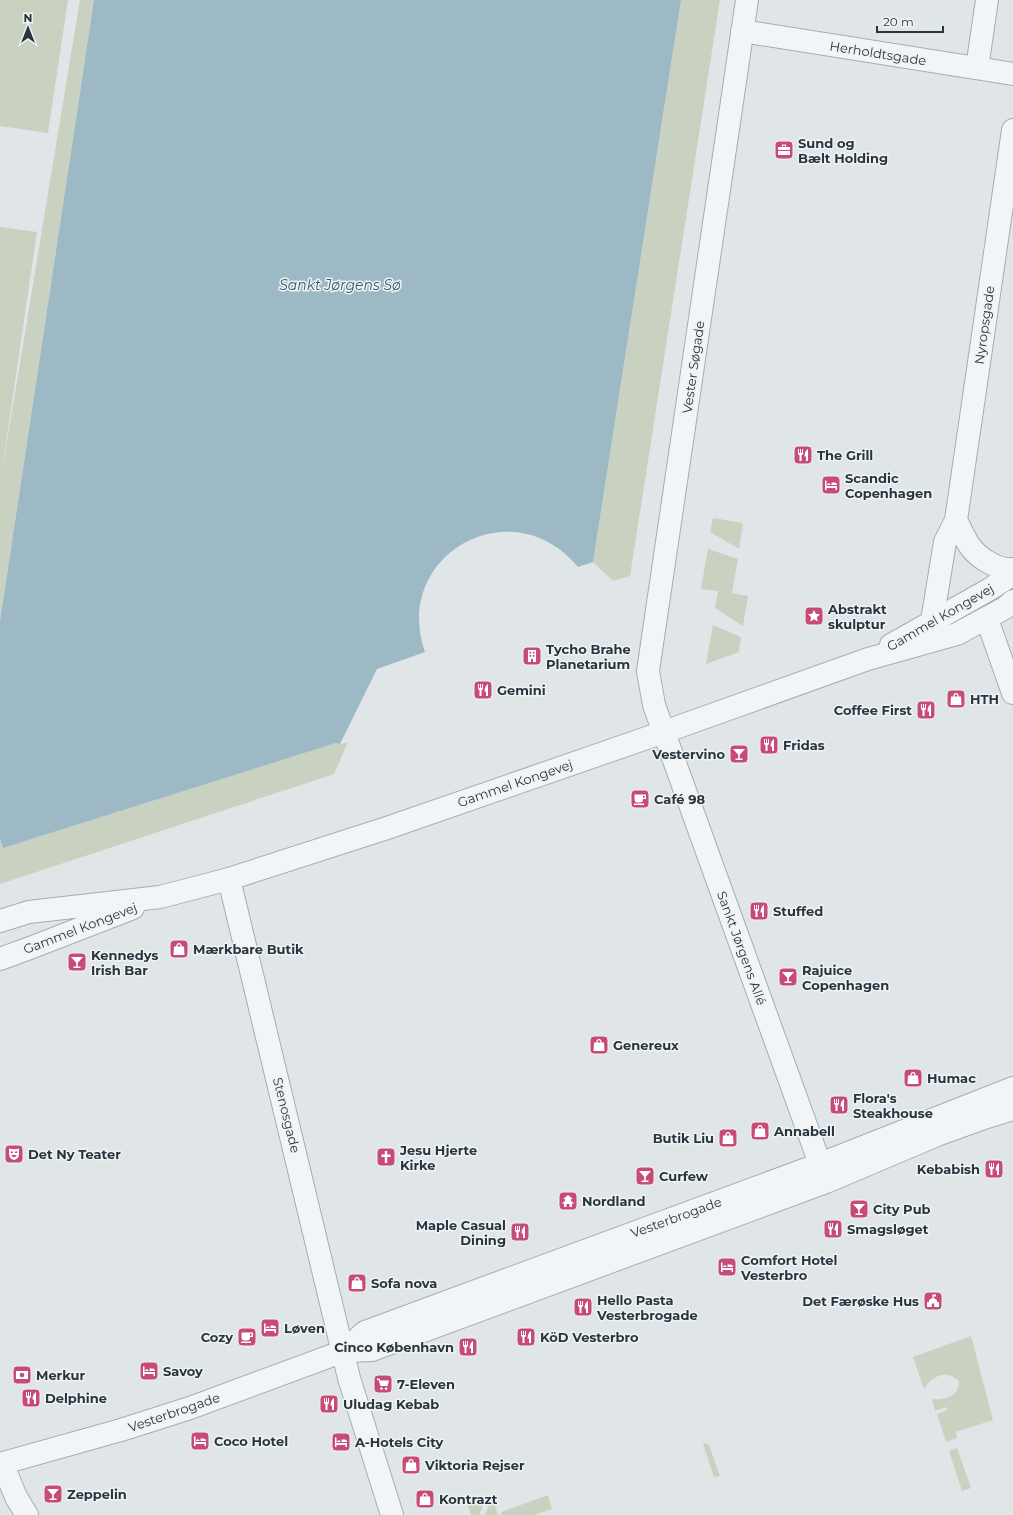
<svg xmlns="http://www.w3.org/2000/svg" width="1013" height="1515" font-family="Montserrat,sans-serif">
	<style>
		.green { fill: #c9d1c1 }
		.water { fill: #9db9c6 }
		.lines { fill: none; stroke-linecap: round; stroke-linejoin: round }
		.minor-casing { stroke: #a5adb2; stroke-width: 24 }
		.tertiary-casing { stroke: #a5adb2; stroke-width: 24 }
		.minor { stroke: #f2f5f7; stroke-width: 22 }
		.tertiary { stroke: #f2f5f7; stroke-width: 22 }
		.labels { text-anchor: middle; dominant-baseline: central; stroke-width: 3; stroke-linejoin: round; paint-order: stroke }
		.street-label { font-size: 13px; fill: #29353e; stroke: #eff3f6 }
		.poi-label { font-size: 13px; font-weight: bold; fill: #29353e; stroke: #eff3f6; text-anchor: start }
		.water-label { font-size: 14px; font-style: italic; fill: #365b70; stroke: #eff3f6 }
	</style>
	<rect width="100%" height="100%" fill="#e0e5e8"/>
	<path class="green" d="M0,0H68L48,133L0,126Z
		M80,0H94L0,621V227L37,232L1,478Z
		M681,0H720L630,576L613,581L593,562Z
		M713,518L743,523L739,549L710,532Z
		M708,549L738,559L732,593L748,596L743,626L715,608L718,591L701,589Z
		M713,625L741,637L739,652L706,664Z
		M348,742L334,774L0,884V839L3,848L336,743L341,744Z
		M971,1336L993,1420L956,1432L957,1438L946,1442L937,1414L948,1410L946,1407L935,1411L932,1399C944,1400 959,1397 959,1382C949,1368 930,1376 924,1389L913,1357Z
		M705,1443L709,1445L720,1476L714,1477L703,1444Z
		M957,1448L971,1488L962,1491L949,1451Z
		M548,1495L552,1509L534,1515H502L501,1512Z
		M487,1496L479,1515H471L467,1503Z
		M492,1497L498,1515H485Z"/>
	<path class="water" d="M94,0H681L593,562L578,567C512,487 391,555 425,652L377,669L340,744L336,743L3,848L0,839V621Z"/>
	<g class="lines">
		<g class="minor-casing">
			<path id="minor" d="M747,0L648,671L654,705L820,1164
				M742,31L1013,74
				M977,68L987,0
				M956,520C960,528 964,537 969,545C977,557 998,571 1013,569
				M987,619L1013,693
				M932,621L945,542L956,520L1013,130
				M229,879L349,1378L392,1515"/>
		</g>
		<g class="tertiary-casing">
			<path id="tertiary" d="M891,645L990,589L1013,574
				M0,921L29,912L160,897L229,879L387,828L664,732L868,659L957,634L1005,608L1013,601
				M0,959L30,948L133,908
				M344,1351L365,1332L820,1164L1013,1088
				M2,1463L16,1497L27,1515
				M0,1464L121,1430L190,1408L344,1351L372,1350L826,1182L937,1135L987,1117L1013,1109"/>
		</g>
		<use href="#minor" class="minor"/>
		<use href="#tertiary" class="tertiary"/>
	</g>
	<defs>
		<g id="office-square" transform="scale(1)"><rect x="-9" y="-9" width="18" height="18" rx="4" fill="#c74b76" stroke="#eff3f6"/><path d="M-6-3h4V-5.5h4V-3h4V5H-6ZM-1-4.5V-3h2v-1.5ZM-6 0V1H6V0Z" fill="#fff"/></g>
		<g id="restaurant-square" transform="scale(1)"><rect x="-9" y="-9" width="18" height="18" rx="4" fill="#c74b76" stroke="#eff3f6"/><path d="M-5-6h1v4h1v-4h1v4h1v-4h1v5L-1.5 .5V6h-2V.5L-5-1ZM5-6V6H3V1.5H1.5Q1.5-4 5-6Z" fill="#fff"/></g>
		<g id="hotel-square" transform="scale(1)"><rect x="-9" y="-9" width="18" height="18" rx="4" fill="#c74b76" stroke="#eff3f6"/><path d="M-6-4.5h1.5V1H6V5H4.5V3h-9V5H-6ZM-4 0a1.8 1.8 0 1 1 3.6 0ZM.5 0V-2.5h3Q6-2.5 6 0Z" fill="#fff"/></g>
		<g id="sight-square" transform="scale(1)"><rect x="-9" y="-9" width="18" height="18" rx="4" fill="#c74b76" stroke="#eff3f6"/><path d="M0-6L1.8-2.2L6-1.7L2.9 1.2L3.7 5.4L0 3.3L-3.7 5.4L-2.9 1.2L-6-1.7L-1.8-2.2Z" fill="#fff"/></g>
		<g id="building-square" transform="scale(1)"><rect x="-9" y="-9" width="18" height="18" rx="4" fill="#c74b76" stroke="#eff3f6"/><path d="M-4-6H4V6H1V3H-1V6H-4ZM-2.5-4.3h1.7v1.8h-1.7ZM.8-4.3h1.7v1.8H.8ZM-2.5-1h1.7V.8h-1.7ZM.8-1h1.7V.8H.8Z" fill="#fff"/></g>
		<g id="shop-square" transform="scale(1)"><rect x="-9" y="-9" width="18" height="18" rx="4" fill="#c74b76" stroke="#eff3f6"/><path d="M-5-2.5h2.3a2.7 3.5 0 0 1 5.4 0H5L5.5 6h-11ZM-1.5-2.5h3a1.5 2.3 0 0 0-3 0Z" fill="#fff"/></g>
		<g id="bar-square" transform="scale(1)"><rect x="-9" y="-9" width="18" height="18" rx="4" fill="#c74b76" stroke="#eff3f6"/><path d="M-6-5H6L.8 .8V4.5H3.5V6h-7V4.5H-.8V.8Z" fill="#fff"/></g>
		<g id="cafe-square" transform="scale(1)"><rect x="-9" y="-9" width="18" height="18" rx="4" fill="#c74b76" stroke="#eff3f6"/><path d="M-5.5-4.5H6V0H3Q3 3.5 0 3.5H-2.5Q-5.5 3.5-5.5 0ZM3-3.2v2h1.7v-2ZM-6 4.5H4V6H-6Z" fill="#fff"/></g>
		<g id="theatre-square" transform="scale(1)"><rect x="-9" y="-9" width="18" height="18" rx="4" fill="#c74b76" stroke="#eff3f6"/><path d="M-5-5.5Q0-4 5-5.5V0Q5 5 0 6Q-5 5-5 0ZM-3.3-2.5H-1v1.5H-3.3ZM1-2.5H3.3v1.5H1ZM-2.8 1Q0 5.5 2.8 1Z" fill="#fff"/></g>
		<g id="church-square" transform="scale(1)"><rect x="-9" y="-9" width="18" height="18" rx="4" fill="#c74b76" stroke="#eff3f6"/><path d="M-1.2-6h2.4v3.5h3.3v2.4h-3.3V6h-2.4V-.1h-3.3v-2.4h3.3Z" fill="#fff"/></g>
		<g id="temple-square" transform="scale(1)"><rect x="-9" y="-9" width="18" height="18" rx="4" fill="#c74b76" stroke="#eff3f6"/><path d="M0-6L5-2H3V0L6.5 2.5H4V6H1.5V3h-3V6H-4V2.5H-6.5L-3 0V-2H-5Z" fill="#fff"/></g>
		<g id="civic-square" transform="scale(1)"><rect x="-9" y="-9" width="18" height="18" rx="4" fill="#c74b76" stroke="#eff3f6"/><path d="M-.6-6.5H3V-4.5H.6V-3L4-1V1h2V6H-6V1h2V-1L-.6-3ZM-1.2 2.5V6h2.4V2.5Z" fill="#fff"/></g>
		<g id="bank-square" transform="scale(1)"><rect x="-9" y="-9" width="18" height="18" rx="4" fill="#c74b76" stroke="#eff3f6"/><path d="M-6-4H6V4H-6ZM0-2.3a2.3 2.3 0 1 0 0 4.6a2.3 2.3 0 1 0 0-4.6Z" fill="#fff"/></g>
		<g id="supermarket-square" transform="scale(1)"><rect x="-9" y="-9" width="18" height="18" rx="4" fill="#c74b76" stroke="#eff3f6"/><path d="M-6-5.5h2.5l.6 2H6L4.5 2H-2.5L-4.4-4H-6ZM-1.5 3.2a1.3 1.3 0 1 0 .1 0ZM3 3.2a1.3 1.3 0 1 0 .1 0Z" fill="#fff"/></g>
	</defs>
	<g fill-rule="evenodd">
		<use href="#office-square" x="784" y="150"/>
		<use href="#restaurant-square" x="803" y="455"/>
		<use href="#hotel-square" x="831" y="485"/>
		<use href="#sight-square" x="814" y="616"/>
		<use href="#building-square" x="532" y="656"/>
		<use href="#restaurant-square" x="483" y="690"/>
		<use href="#shop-square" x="956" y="699"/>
		<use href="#restaurant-square" x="926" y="710"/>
		<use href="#restaurant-square" x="769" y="745"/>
		<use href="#bar-square" x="739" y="754"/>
		<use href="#cafe-square" x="640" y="799"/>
		<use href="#restaurant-square" x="759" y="911"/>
		<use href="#shop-square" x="179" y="949"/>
		<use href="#bar-square" x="77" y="962"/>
		<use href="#bar-square" x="788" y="977"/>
		<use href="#shop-square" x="599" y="1045"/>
		<use href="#shop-square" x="913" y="1078"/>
		<use href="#restaurant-square" x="839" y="1105"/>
		<use href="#shop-square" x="760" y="1131"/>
		<use href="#shop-square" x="728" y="1138"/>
		<use href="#theatre-square" x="14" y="1154"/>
		<use href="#church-square" x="386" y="1157"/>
		<use href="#restaurant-square" x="994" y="1169"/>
		<use href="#bar-square" x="645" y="1176"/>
		<use href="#temple-square" x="568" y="1201"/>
		<use href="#bar-square" x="859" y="1209"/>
		<use href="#restaurant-square" x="833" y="1229"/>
		<use href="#restaurant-square" x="520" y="1232"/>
		<use href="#hotel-square" x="727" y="1267"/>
		<use href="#shop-square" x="357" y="1283"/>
		<use href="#civic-square" x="933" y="1301"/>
		<use href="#restaurant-square" x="583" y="1307"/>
		<use href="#hotel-square" x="270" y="1328"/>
		<use href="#cafe-square" x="247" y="1337"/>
		<use href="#restaurant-square" x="526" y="1337"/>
		<use href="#restaurant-square" x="468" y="1347"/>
		<use href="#hotel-square" x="149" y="1371"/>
		<use href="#bank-square" x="22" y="1375"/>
		<use href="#supermarket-square" x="383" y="1384"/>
		<use href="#restaurant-square" x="31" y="1398"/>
		<use href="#restaurant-square" x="329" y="1404"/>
		<use href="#hotel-square" x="200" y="1441"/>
		<use href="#hotel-square" x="341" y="1442"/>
		<use href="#shop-square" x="411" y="1465"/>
		<use href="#bar-square" x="53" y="1494"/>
		<use href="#shop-square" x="425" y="1499"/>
	</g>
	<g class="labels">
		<g class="street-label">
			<text transform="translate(878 53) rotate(9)">Herholdtsgade</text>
			<text transform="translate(984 325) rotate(-82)">Nyropsgade</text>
			<text transform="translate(693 367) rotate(-82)">Vester Søgade</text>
			<text transform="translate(940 617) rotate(-30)">Gammel Kongevej</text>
			<text transform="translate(515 783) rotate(-19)">Gammel Kongevej</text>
			<text transform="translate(80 928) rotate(-21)">Gammel Kongevej</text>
			<text transform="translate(742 948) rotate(70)">Sankt Jørgens Allé</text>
			<text transform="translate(287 1115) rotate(76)">Stenosgade</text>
			<text transform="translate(676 1217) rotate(-20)">Vesterbrogade</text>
			<text transform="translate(174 1412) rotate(-19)">Vesterbrogade</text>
		</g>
		<g class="poi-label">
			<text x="798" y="143">Sund og<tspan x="798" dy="15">Bælt Holding</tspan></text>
			<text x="817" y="455">The Grill</text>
			<text x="845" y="478">Scandic<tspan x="845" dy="15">Copenhagen</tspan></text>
			<text x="828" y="609">Abstrakt<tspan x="828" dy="15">skulptur</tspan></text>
			<text x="546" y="649">Tycho Brahe<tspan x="546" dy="15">Planetarium</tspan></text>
			<text x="497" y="690">Gemini</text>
			<text x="970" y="699">HTH</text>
			<text x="912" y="710" text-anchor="end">Coffee First</text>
			<text x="783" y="745">Fridas</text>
			<text x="725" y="754" text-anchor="end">Vestervino</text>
			<text x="654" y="799">Café 98</text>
			<text x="773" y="911">Stuffed</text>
			<text x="193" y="949">Mærkbare Butik</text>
			<text x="91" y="955">Kennedys<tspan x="91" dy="15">Irish Bar</tspan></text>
			<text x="802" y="970">Rajuice<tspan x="802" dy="15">Copenhagen</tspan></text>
			<text x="613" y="1045">Genereux</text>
			<text x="927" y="1078">Humac</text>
			<text x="853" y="1098">Flora's<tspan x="853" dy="15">Steakhouse</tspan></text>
			<text x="774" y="1131">Annabell</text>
			<text x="714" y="1138" text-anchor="end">Butik Liu</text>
			<text x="400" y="1150">Jesu Hjerte<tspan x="400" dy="15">Kirke</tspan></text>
			<text x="28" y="1154">Det Ny Teater</text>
			<text x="980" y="1169" text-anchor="end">Kebabish</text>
			<text x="659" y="1176">Curfew</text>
			<text x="582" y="1201">Nordland</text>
			<text x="873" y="1209">City Pub</text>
			<text x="506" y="1225" text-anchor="end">Maple Casual<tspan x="506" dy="15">Dining</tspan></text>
			<text x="847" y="1229">Smagsløget</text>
			<text x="741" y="1260">Comfort Hotel<tspan x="741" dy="15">Vesterbro</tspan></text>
			<text x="371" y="1283">Sofa nova</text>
			<text x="597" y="1300">Hello Pasta<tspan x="597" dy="15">Vesterbrogade</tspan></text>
			<text x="919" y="1301" text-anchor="end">Det Færøske Hus</text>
			<text x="284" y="1328">Løven</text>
			<text x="233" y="1337" text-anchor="end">Cozy</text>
			<text x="540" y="1337">KöD Vesterbro</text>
			<text x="454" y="1347" text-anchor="end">Cinco København</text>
			<text x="163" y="1371">Savoy</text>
			<text x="36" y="1375">Merkur</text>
			<text x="397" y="1384">7-Eleven</text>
			<text x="45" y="1398">Delphine</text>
			<text x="343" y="1404">Uludag Kebab</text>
			<text x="214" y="1441">Coco Hotel</text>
			<text x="355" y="1442">A-Hotels City</text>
			<text x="425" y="1465">Viktoria Rejser</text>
			<text x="67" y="1494">Zeppelin</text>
			<text x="439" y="1499">Kontrazt</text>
		</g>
		<g class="water-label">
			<text x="340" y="285">Sankt Jørgens Sø</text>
		</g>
	</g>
	<g transform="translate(28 28)" stroke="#eff3f6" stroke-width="3" paint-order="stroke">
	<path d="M0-3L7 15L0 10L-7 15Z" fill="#29353e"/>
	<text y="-6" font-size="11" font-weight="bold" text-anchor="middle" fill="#29353e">N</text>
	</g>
	<path d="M877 26v6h66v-6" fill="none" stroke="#29353e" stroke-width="2"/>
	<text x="883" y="26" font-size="12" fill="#29353e" stroke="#eff3f6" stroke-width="3" paint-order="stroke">20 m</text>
</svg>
